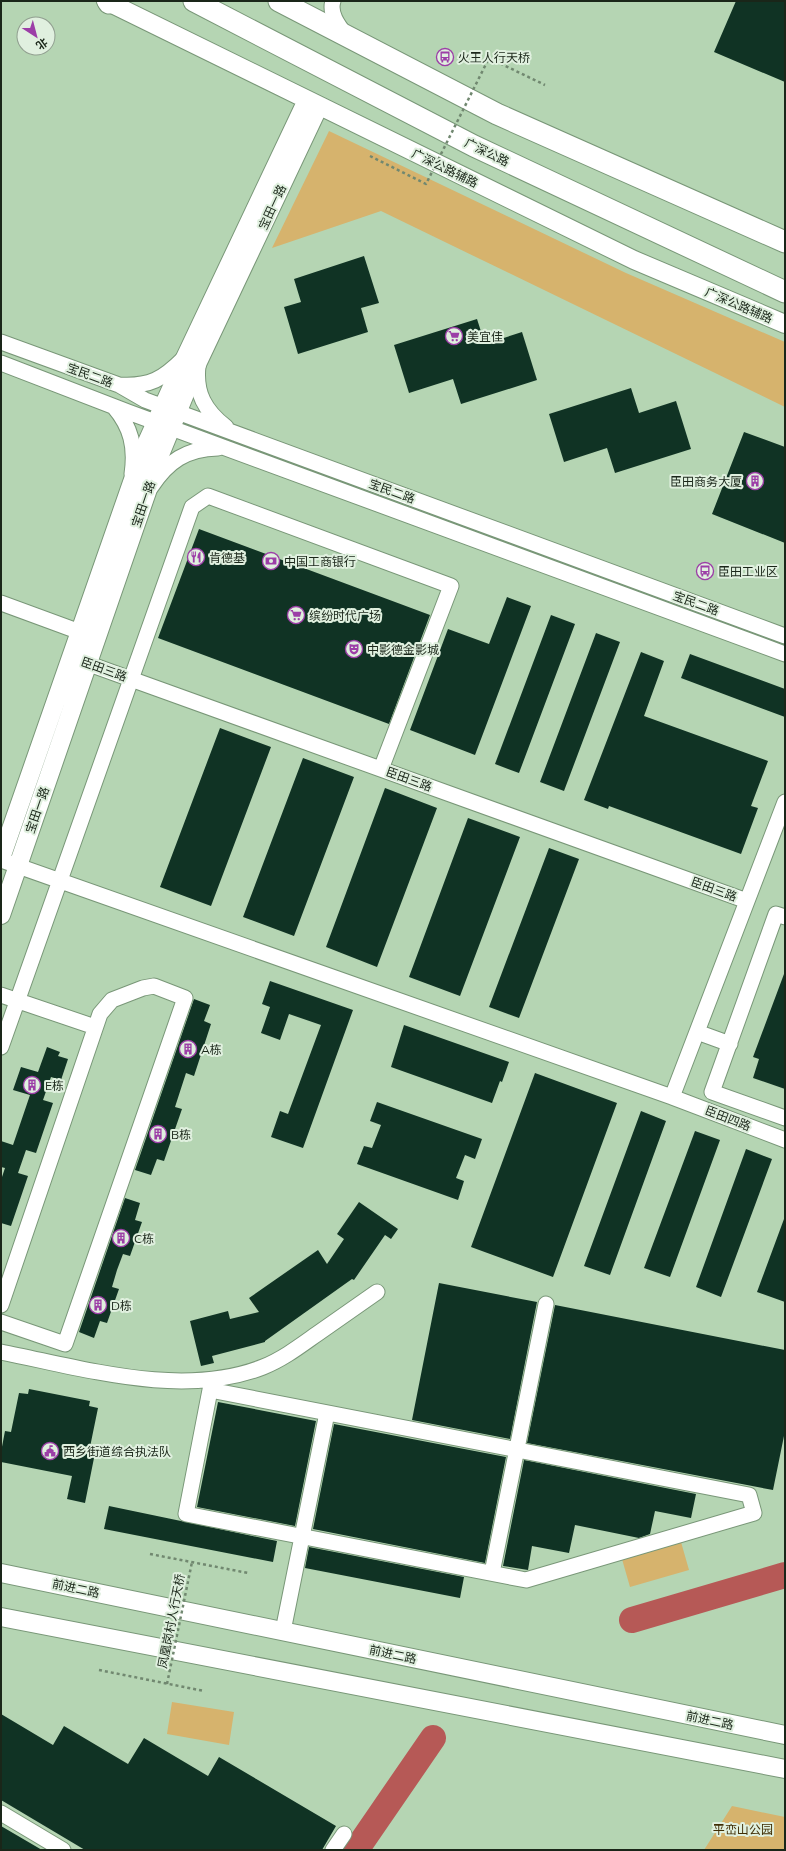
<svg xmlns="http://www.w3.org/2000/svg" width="786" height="1851" font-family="Mulish,'Noto Sans SC',sans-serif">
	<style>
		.green { fill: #d6b36d }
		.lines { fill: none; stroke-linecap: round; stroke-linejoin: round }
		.river { stroke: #b65956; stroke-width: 26 }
		.building { fill: #103324 }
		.minor-casing { stroke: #799778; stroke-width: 17 }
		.major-casing { stroke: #799778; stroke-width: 20 }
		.highway-casing { stroke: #799778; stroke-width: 23 }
		.path { stroke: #718870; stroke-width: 2.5; stroke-dasharray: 3 3; stroke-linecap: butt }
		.minor { stroke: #fff; stroke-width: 15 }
		.major { stroke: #fff; stroke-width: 18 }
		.highway { stroke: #fff; stroke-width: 21 }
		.path-bridge { stroke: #718870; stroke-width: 2.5; stroke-dasharray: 3 3; stroke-linecap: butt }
		.labels { text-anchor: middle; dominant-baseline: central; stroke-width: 4; stroke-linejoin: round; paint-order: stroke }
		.poi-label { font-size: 12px; fill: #1a2619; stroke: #e0f0df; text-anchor: start }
		.street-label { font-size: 12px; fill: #1a2619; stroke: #e0f0df }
		.park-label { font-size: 12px; fill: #3f2d04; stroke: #e0f0df }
	</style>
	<rect width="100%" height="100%" fill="#b5d5b3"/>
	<path class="green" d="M329,131L626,273L785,342V407L381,211L272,248Z
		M681,1542L689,1570L630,1587L622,1559Z
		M172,1702L234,1712L229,1745L167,1734Z
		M732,1806L785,1817V1850H704Z"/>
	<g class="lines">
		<path class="river" d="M632,1620L785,1575
			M356,1850L433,1738"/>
	</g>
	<path class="building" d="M736,1H785V82L714,52Z
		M364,256L379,303L361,308L368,332L298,354L284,307L301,302L294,279Z
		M477,319L485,344L522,332L537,380L461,404L453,379L409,393L394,345Z
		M631,388L639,413L676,401L691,449L615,473L607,448L564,462L549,414Z
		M744,432L785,447V543L712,514Z
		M199,529L430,615L389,724L158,638Z
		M507,597L531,606L475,755L410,730L448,629L489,644Z
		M551,615L575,624L519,773L495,764Z
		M596,633L620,642L564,791L540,782Z
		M641,652L664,661L644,716L768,761L751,806L758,808L741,854L609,806L608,809L584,800Z
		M690,654L785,689V717L681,678Z
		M220,728L271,747L211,906L160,887Z
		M303,758L354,777L294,936L243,917Z
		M385,788L437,808L377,967L326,947Z
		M468,818L520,837L460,996L409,977Z
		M549,848L579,859L519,1018L489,1007Z
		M784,974H785V1089L753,1078L759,1059L753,1057Z
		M270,981L353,1010L303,1148L271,1137L280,1111L288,1114L321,1025L289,1014L280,1040L261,1033L270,1007L262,1004Z
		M194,999L210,1005L204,1021L211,1024L194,1076L186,1073L175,1107L182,1109L164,1161L157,1159L151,1175L135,1170Z
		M404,1025L509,1062L502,1082L500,1081L492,1103L391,1067Z
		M47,1047L60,1052L58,1056L68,1059L61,1080L51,1077L43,1100L53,1103L36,1153L26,1150L18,1173L28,1176L11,1226L1,1223V1180L5,1168L1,1167V1141L13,1145L30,1095L13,1090L21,1067L38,1072Z
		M535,1073L617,1103L553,1277L471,1247Z
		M377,1102L482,1139L475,1159L465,1155L456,1178L464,1181L458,1200L357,1164L364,1146L372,1148L381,1125L370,1121Z
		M641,1111L666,1121L610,1275L584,1266Z
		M695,1131L720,1140L670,1277L644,1268Z
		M746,1149L772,1159L721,1297L696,1287Z
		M125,1198L140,1203L135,1220L142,1222L130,1256L123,1254L117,1270L112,1287L119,1289L107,1323L100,1321L94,1338L79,1332Z
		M359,1202L398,1229L391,1239L385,1235L354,1280L352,1279L265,1341V1342L212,1356L214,1363L201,1366L190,1321L228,1311L230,1319L259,1312L249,1298L318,1250L327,1264L344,1239L337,1234Z
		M784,1219L785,1220V1302L757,1292Z
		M439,1283L537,1302L510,1439L412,1420Z
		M555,1305L785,1350V1431L773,1490L527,1443Z
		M29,1389L90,1401L89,1406L98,1408L90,1447L96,1448L85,1503L67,1499L72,1476L1,1462V1452L5,1431L11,1432L19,1393L28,1394Z
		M218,1402L316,1421L295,1526L197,1507Z
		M334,1424L506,1457L485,1563L313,1529Z
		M524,1460L696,1494L691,1518L655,1511L650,1534L639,1538L575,1525L569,1553L532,1546L528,1570L503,1566Z
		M109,1506L277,1541L273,1562L104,1529Z
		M309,1547L464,1577L460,1598L305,1568Z
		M1,1714L53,1745L64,1726L128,1764L144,1738L208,1776L219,1757L336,1826L322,1850H85L1,1800Z
		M1,1826L42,1850H1Z"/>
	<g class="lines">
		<g class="minor-casing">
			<path id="minor" d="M333,1C329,13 338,25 345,34
				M1,342L119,385L145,400L785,636
				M1,363L128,412L785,654
				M198,366C195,393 205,411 226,427
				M119,385C150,387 163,379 184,358
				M114,407C131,427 136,447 132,474
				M151,487C168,461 186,449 218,448
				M1,603L80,632
				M78,660L747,901
				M1,860L672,1097L785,1140
				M785,917L776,914L712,1092L785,1118
				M1,995L95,1027
				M697,1032L730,1044
				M1,1047L192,507L208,496L451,586L381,769
				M672,1097L785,802
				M1,1305L100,1014L112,1000L143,988L154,986L185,998L65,1344L1,1322
				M1,1352C83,1368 182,1399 263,1367C283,1359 300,1346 317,1334C337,1320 357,1306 377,1292
				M210,1390L749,1495L754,1513L526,1580L186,1514Z
				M492,1573L546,1304
				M283,1631L327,1413
				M1,1813L63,1850
				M333,1850L344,1834"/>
		</g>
		<g class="major-casing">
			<path id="major" d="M106,1L634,260L785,324
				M1,858L143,451L185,358L307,100
				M1,915L159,457L198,362L319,106
				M1,1573L785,1735
				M1,1617L785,1769"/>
		</g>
		<g class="highway-casing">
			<path id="highway" d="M108,1L109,3
				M194,1L474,146L785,292
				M279,1L497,114L785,242"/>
		</g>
		<path class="path" d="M150,1554L248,1573
			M99,1670L204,1691"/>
		<use href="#minor" class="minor"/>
		<use href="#major" class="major"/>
		<use href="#highway" class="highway"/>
		<path class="path-bridge" d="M370,156L426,184L489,58L545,85
			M167,1684L192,1562"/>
	</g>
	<defs>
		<g id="bus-ring" transform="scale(0.9)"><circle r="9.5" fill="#e0f0df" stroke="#9c3ea7" stroke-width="1.5"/><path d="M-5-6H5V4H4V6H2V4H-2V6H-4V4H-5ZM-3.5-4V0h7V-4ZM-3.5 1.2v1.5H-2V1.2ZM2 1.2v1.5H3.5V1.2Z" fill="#9c3ea7"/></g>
		<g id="supermarket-ring" transform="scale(0.9)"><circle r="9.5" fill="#e0f0df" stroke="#9c3ea7" stroke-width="1.5"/><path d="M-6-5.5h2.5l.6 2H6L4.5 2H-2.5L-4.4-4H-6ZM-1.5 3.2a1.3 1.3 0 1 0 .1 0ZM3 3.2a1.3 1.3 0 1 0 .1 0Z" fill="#9c3ea7"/></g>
		<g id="building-ring" transform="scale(0.9)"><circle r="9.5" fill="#e0f0df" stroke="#9c3ea7" stroke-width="1.5"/><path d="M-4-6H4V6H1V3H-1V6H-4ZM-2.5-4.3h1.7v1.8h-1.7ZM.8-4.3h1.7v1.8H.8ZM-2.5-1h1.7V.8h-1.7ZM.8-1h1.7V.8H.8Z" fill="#9c3ea7"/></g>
		<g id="restaurant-ring" transform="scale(0.9)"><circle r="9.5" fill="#e0f0df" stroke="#9c3ea7" stroke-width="1.5"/><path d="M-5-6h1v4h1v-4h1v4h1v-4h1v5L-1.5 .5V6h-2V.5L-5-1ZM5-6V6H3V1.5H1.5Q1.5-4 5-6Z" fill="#9c3ea7"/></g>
		<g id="bank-ring" transform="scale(0.9)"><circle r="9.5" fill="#e0f0df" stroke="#9c3ea7" stroke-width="1.5"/><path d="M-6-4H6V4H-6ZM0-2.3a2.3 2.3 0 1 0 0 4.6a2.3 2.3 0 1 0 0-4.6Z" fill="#9c3ea7"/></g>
		<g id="theatre-ring" transform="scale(0.9)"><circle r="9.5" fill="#e0f0df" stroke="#9c3ea7" stroke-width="1.5"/><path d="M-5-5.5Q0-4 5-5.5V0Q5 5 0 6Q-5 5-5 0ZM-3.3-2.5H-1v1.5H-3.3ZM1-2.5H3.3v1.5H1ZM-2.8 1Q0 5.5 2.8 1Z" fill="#9c3ea7"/></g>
		<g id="civic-ring" transform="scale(0.9)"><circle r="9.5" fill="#e0f0df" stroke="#9c3ea7" stroke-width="1.5"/><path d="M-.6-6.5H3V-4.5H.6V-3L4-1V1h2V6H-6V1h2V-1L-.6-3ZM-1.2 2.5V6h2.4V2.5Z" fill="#9c3ea7"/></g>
	</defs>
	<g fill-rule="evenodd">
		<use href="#bus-ring" x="445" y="57"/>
		<use href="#supermarket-ring" x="454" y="336"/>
		<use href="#building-ring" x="755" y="481"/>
		<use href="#restaurant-ring" x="196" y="557"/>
		<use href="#bank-ring" x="271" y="561"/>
		<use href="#bus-ring" x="705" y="571"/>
		<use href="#supermarket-ring" x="296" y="615"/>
		<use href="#theatre-ring" x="354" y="649"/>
		<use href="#building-ring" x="188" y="1049"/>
		<use href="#building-ring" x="32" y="1085"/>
		<use href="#building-ring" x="158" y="1134"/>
		<use href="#building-ring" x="121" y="1238"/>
		<use href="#building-ring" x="98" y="1305"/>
		<use href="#civic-ring" x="50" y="1451"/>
	</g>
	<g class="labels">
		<g class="poi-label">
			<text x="458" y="57">火王人行天桥</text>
			<text x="467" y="336">美宜佳</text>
			<text x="742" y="481" text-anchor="end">臣田商务大厦</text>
			<text x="209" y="557">肯德基</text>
			<text x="284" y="561">中国工商银行</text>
			<text x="718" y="571">臣田工业区</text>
			<text x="309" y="615">缤纷时代广场</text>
			<text x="367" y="649">中影德金影城</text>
			<text x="201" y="1049">A栋</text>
			<text x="45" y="1085">E栋</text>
			<text x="171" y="1134">B栋</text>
			<text x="134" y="1238">C栋</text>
			<text x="111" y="1305">D栋</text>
			<text x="63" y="1451">西乡街道综合执法队</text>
		</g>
		<g class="street-label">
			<text transform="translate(487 152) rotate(26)">广深公路</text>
			<text transform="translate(445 168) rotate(26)">广深公路辅路</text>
			<text transform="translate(272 207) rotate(-65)">宝田一路</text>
			<text transform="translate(739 305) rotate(23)">广深公路辅路</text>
			<text transform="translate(90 375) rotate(20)">宝民二路</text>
			<text transform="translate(392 491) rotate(20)">宝民二路</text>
			<text transform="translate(143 504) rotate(-71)">宝田一路</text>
			<text transform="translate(696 603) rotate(20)">宝民二路</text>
			<text transform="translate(104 669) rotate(20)">臣田三路</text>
			<text transform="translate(409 779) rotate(20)">臣田三路</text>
			<text transform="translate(37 810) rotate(-71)">宝田一路</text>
			<text transform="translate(714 889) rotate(20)">臣田三路</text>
			<text transform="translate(728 1118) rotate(21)">臣田四路</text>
			<text transform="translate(76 1588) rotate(12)">前进二路</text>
			<text transform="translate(171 1621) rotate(-79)">凤凰岗村人行天桥</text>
			<text transform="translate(393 1654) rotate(12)">前进二路</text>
			<text transform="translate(710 1720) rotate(12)">前进二路</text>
		</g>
		<g class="park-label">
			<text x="743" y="1829">平峦山公园</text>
		</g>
	</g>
	<rect width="786" height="1851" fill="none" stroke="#1a2619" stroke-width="4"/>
	<g transform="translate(36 36) rotate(144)"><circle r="19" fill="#e0f0df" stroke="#919f90"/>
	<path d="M0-3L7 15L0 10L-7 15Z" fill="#9c3ea7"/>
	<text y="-6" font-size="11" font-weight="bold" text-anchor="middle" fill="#1a2619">北</text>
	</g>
</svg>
